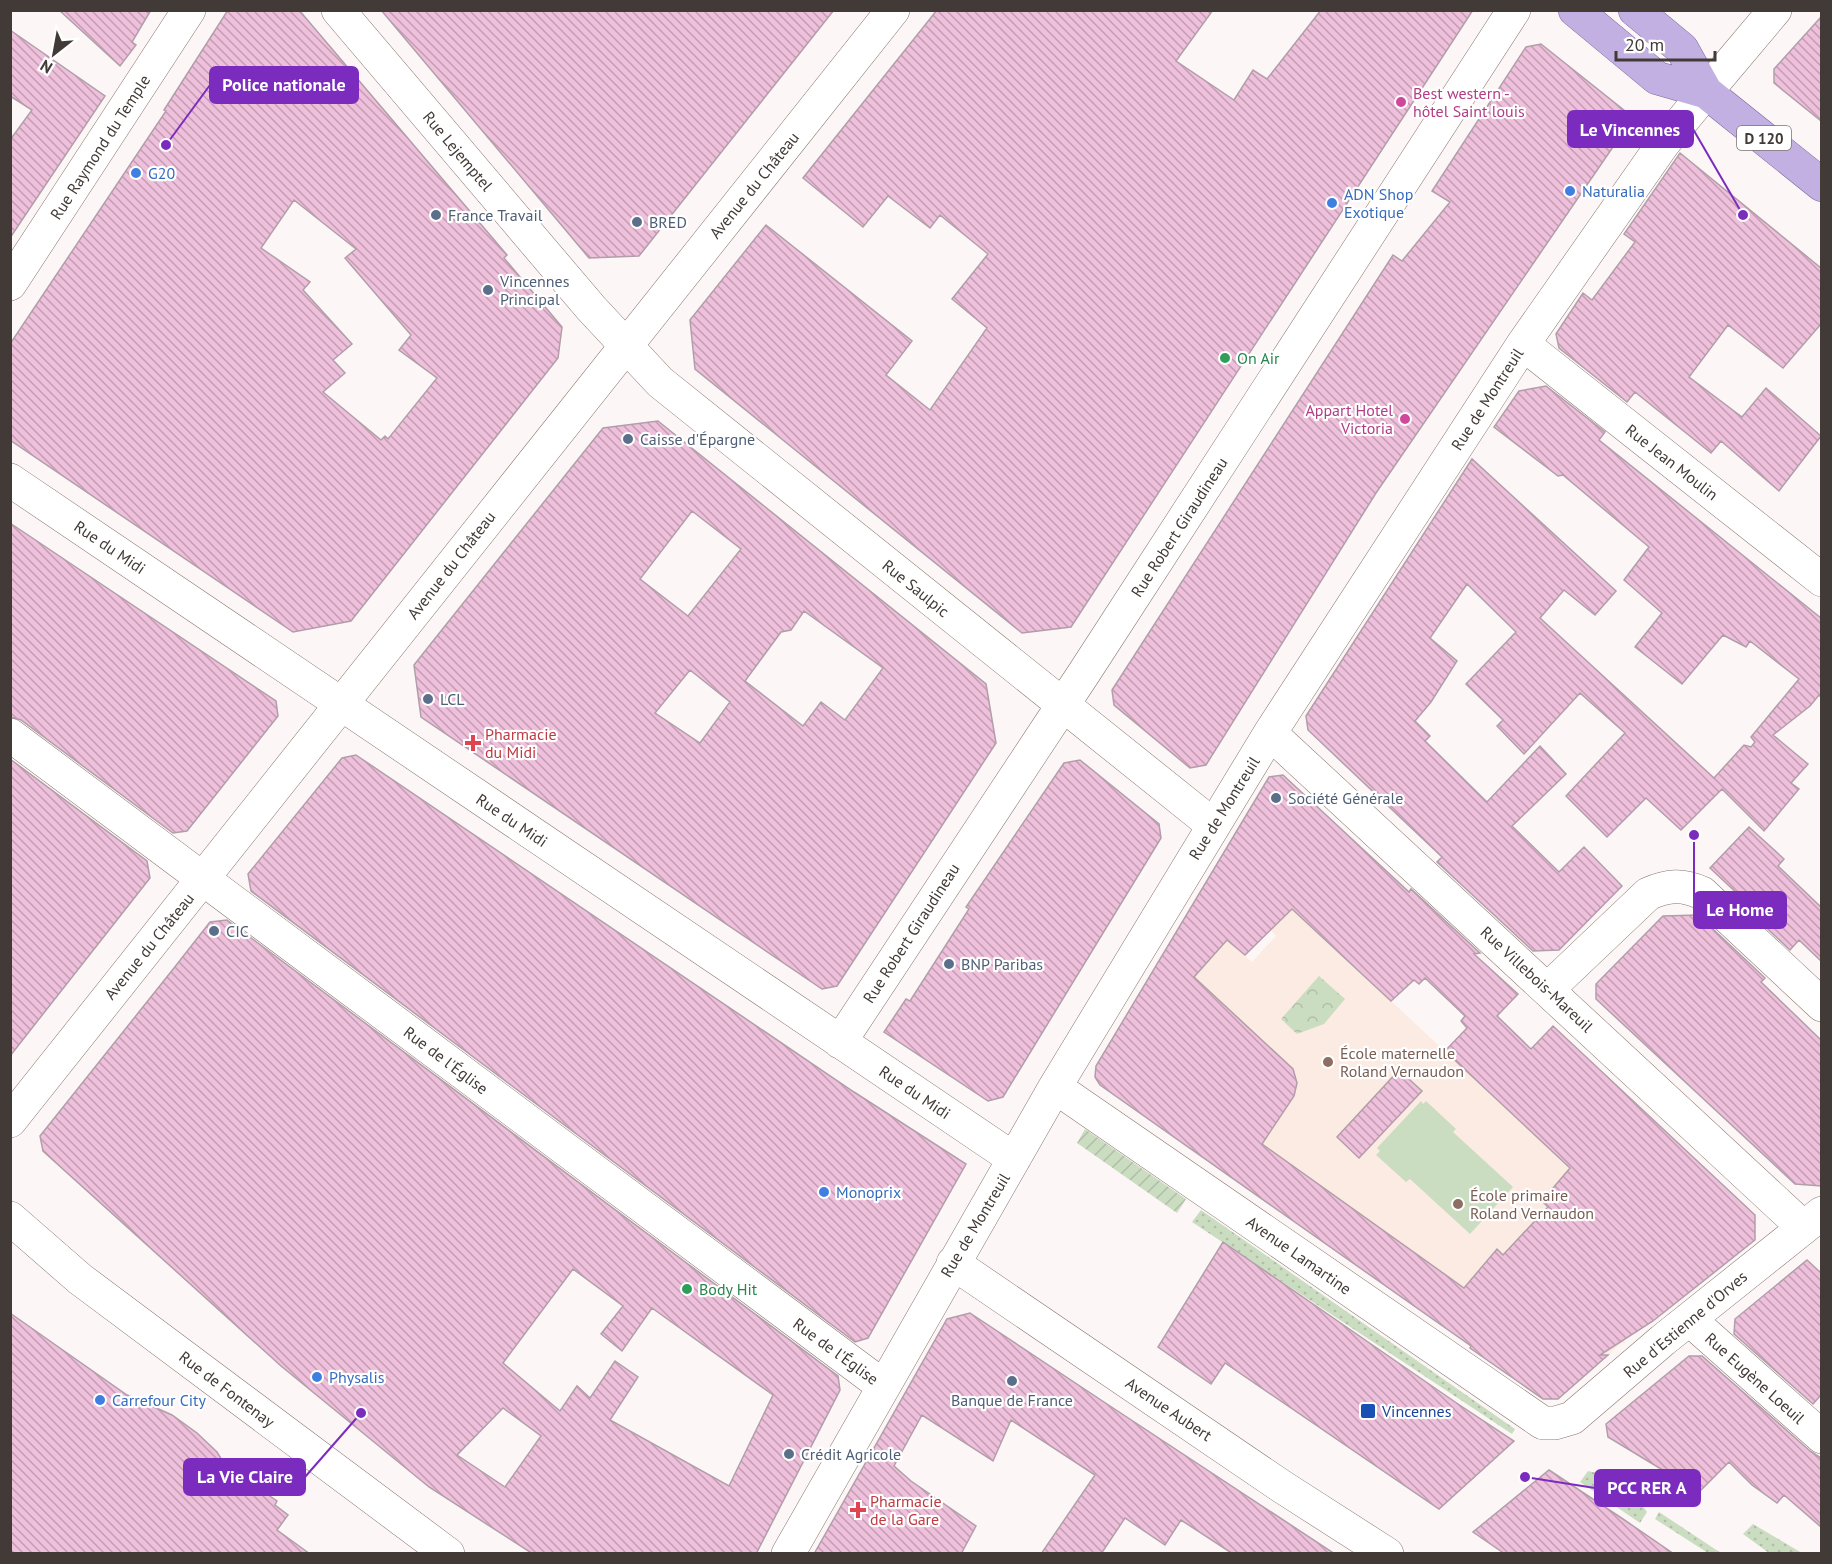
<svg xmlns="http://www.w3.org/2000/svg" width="1832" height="1564" font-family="'PT Sans',sans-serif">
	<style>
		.built { fill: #fcebe3 }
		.grass { fill: url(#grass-dots) }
		.forest { fill: url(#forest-crowns) }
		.garden { fill: url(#garden-furrows) }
		.pitch { fill: #cbddc1 }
		.building { fill: url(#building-back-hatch); stroke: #b19ea9; stroke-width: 1.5; fill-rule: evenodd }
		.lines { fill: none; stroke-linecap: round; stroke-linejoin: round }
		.minor-casing { stroke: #8a776f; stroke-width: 34 }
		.tertiary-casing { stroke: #8a776f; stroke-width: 34 }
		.secondary-casing { stroke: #8a776f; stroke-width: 34 }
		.primary-casing { stroke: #7b659b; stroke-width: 34 }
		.minor { stroke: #fff; stroke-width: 33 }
		.tertiary { stroke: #fff; stroke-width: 33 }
		.secondary { stroke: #fff; stroke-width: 33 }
		.primary { stroke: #c2b0e3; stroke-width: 33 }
		.hotel-dot { fill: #d1479c; stroke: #fff; stroke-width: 2 }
		.shop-dot { fill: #3f7fe0; stroke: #fff; stroke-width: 2 }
		.service-dot { fill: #5c6f8a; stroke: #fff; stroke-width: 2 }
		.leisure-dot { fill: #2e9e5b; stroke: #fff; stroke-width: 2 }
		.health-dot { fill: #e0444e; stroke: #fff; stroke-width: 2 }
		.education-dot { fill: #8d6e63; stroke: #fff; stroke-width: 2 }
		.transit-dot { fill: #1a4fb4; stroke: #fff; stroke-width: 2 }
		.labels { text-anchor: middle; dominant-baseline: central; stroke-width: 4.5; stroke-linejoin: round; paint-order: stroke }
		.shield { fill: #fff; stroke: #7b7572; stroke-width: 1.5 }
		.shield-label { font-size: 15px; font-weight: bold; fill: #423a36 }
		.hotel-label { font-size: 16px; fill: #b23c85; stroke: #fff; text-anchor: start }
		.street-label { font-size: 16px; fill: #423a36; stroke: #fff }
		.shop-label { font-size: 16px; fill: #366cbe; stroke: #fff; text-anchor: start }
		.service-label { font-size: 16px; fill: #4e5e75; stroke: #fff; text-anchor: start }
		.leisure-label { font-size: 16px; fill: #27864d; stroke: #fff; text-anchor: start }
		.health-label { font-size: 16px; fill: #be3a42; stroke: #fff; text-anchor: start }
		.education-label { font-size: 16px; fill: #785e54; stroke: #fff; text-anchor: start }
		.transit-label { font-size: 16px; fill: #164399; stroke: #fff; text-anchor: start }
		.leader { fill: none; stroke: #7b2cbf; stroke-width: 2 }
		.callout-dot { fill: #7b2cbf; stroke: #fff; stroke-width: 2 }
		.callout { fill: #7b2cbf; stroke: #7b2cbf; stroke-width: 2 }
		.callout-label { font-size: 18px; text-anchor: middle; font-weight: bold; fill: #fff }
	</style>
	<defs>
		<pattern id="grass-dots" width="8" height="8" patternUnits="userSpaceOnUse" patternTransform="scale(1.5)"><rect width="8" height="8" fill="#cbddc1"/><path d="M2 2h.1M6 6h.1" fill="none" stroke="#b0bea6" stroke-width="1.8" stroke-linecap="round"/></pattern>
		<pattern id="forest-crowns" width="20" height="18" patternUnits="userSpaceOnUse" patternTransform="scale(1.5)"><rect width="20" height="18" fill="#cbddc1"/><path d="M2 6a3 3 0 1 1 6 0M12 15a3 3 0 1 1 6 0" fill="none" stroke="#b0bea6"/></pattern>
		<pattern id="garden-furrows" width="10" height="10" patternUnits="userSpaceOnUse" patternTransform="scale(1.5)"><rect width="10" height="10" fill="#cbddc1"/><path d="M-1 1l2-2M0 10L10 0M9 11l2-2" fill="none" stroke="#b0bea6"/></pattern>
		<pattern id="building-back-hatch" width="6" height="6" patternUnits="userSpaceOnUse" patternTransform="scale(1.5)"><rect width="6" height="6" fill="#efc0db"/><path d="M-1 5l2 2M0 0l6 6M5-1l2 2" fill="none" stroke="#c39db2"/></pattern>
	</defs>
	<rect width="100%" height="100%" fill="#fcf7f6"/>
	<path class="built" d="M1291,907L1664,1257L1653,1321L1649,1320L1638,1329L1637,1334L1635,1332L1624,1341L1626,1343H1621L1581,1380L1498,1307L1471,1346L1183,1143L1194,977L1227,940L1252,962L1276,936L1270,929Z"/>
	<path class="grass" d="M1201,1210L1515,1429L1512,1434L1192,1222Z
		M1588,1471C1613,1475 1633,1491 1647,1512L1640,1523L1580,1482Z
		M1659,1512L1721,1553H1708L1655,1519Z
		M1753,1524L1802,1553H1769L1743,1534Z"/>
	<path class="forest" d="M1319,976L1345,999L1324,1024L1297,1034L1281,1019Z"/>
	<path class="garden" d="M1085,1129L1186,1199L1177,1213L1077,1143Z"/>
	<path class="pitch" d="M1421,1101L1423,1104L1426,1101L1456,1129L1453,1132L1513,1187L1470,1234L1410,1179L1406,1182L1376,1155L1380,1151L1377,1148Z"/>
	<path class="building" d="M59,10H151L132,42L136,45L120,66Z
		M228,10H299L507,255L504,258L562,327L558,358L351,621L293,632L10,440V344L166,111L164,110ZM294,200L356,249L345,258L411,335L399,350L437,378L388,439L385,436L381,440L323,392L345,373L333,360L352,344L303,290L310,282L261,248Z
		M381,10H834L639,256L589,258Z
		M937,10H1213L1176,61L1234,100L1253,70L1267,79L1321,10H1473L1071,627L1022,633L695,369L690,320L766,225L912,341L886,375L930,410L987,328L952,299L988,254L940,215L930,228L888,196L863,227L803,178Z
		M1821,17V121L1774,83V69Z
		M10,30L105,96L10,238V140L32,110L10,96Z
		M1541,44L1625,111L1628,125L1376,493L1206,765L1190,768L1114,705L1112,690L1393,255L1402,261L1450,202L1432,191L1526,47Z
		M1680,153L1821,268V324L1783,368L1728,325L1689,377L1742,417L1766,388L1821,436L1779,491L1721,441L1711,453L1635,392L1627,402L1559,348L1556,334L1583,293L1592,300L1635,242L1624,234Z
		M1546,386L1605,432L1599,440L1821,618V697L1819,695L1810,706L1773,735L1808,764L1791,783L1799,789L1764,831L1722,789L1681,830L1646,798L1607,837L1566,796L1625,733L1580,693L1524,754L1497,726L1503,720L1466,684L1516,632L1467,584L1430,638L1457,661L1431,702L1415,721L1430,736L1425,741L1487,802L1540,746L1566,774L1512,826L1559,872L1584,847L1622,886L1559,950L1533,951L1437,862L1442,857L1308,730L1306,716L1472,459L1616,591L1595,615L1564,590L1540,618L1714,778L1744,745L1751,747L1755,742L1751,737L1799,679L1750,641L1746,647L1723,635L1682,684L1635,647L1662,613L1624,580L1649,547L1563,475L1558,476L1494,427L1519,391Z
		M658,421L986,684L996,743L837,986L822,989L421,717L414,665L433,641L603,428ZM692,511L741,549L688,616L640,579ZM804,611L883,668L845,720L821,702L803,726L745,681L781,632L791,630ZM690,670L730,702L700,743L655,713Z
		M10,523L276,701L278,716L187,831L173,833L21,720L10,717Z
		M356,755L854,1092L966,1164L868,1338L855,1342L251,891L248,874L342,758Z
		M10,759L147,861L150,878L10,1056Z
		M1080,760L1159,824L1161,838L1003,1097L988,1101L884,1032L906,999L910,1001L969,909L966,907L1064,763Z
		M1283,775L1409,892L1411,889L1480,953L1474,954L1518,994L1497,1016L1531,1049L1553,1026L1755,1215V1240L1653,1321L1600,1355H1608L1558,1399H1543L1470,1348L1471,1346L1100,1085L1095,1077L1096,1066L1269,777ZM1292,909L1391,1001L1414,980L1419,984L1425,978L1465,1016L1461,1021L1467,1028L1445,1051L1570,1168L1542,1201L1548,1207L1503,1255L1497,1249L1464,1288L1262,1144L1294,1096L1297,1083L1293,1069L1194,977L1227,940L1245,955Z
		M1749,827L1784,859L1778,866L1821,907V961L1799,940L1790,950L1752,914H1759L1710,868Z
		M1698,915L1765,978L1761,982L1821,1040V1186L1795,1184L1596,999V984L1663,916Z
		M227,920L838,1376L840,1390L756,1554H533L429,1487L281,1366L43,1151L40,1136L174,968L210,922ZM573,1269L623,1306L601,1334L622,1351L652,1308L773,1395L729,1486L610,1420L638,1377L615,1361L590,1398L577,1386L560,1411L503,1363ZM503,1408L541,1436L505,1487L457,1455Z
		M1399,1070L1422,1091L1359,1158L1337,1137Z
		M1223,1242L1458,1404L1514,1441L1439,1509L1225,1363L1211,1384L1158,1347Z
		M1807,1260L1821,1273V1395L1813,1404L1734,1334L1735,1319Z
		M10,1313L127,1395L172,1415L197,1433L217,1452L225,1465L277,1501L275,1505L288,1515L277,1530L310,1554H10Z
		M970,1313L1107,1404L1335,1554H1233L1181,1520L1165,1545L1125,1518L1101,1554H1041L1095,1475L1011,1420L993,1461L922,1415L894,1466L911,1481L976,1526L961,1554H814L947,1319Z
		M1689,1356H1702L1810,1451L1821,1458V1527L1784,1495L1777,1503L1752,1485L1729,1462L1699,1492L1608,1437L1606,1424Z
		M1549,1470L1623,1519L1674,1554H1505L1473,1532Z"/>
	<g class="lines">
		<g class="minor-casing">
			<path id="minor" d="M338,10L591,308L660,382L1213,825
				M10,284L189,10
				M1523,344L1822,580
				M10,480L1014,1159
				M1270,733L1803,1227
				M10,735L883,1386
				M1548,989L1648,894C1668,885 1682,884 1702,893L1822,1005
				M840,1042L1084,673L1514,10
				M1055,1087L1543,1423H1555L1572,1418L1663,1340L1822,1213
				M953,1263L1281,1486L1387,1554
				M1689,1319L1822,1437
				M788,1554L1055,1087L1270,733L1523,344L1663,144L1706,92"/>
		</g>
		<g class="tertiary-casing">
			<path id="tertiary" d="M1706,92L1775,10
				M10,1121L893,10"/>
		</g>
		<g class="secondary-casing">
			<path id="secondary" d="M10,1218L80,1279L448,1554"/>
		</g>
		<g class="primary-casing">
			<path id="primary" d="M1575,10L1657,78L1706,92
				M1635,10L1682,49L1706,92L1822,185"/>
		</g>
		<use href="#minor" class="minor"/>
		<use href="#tertiary" class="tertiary"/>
		<use href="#secondary" class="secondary"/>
		<use href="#primary" class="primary"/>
	</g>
	<g class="hotel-dot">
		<circle cx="1401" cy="102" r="6"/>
		<circle cx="1405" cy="419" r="6"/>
	</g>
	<g class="shop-dot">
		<circle cx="136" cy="173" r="6"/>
		<circle cx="1570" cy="191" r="6"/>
		<circle cx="1332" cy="203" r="6"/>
		<circle cx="824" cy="1192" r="6"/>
		<circle cx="317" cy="1377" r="6"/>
		<circle cx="100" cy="1400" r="6"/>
	</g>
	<g class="service-dot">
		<circle cx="436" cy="215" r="6"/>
		<circle cx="637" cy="222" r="6"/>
		<circle cx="488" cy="290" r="6"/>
		<circle cx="628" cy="439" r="6"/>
		<circle cx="428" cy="699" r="6"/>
		<circle cx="1276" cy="798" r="6"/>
		<circle cx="214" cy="931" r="6"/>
		<circle cx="949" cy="964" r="6"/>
		<circle cx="1012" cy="1381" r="6"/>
		<circle cx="789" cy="1454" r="6"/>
	</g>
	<g class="leisure-dot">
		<circle cx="1225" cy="358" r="6"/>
		<circle cx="687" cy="1289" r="6"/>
	</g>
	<g class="health-dot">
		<path d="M470 734h6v6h6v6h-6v6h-6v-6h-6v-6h6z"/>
		<path d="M855 1501h6v6h6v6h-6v6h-6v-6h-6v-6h6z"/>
	</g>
	<g class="education-dot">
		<circle cx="1328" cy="1062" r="6"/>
		<circle cx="1458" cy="1204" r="6"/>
	</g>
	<rect class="transit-dot" x="1360" y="1403" width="16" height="16" rx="3"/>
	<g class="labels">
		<rect class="shield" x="1737" y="126" width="54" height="24" rx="4.5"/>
		<g class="shield-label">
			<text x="1764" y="138">D 120</text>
		</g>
		<g class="hotel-label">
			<text x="1413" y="93">Best western -<tspan x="1413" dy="18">hôtel Saint louis</tspan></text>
			<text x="1393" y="410" text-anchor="end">Appart Hotel<tspan x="1393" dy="18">Victoria</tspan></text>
		</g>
		<g class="street-label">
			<text transform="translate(100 147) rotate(-57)">Rue Raymond du Temple</text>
			<text transform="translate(458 151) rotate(50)">Rue Lejemptel</text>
			<text transform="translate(754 185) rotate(-51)">Avenue du Château</text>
			<text transform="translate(1487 399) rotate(-57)">Rue de Montreuil</text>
			<text transform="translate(1672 462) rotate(38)">Rue Jean Moulin</text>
			<text transform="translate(1179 527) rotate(-57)">Rue Robert Giraudineau</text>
			<text transform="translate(110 547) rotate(34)">Rue du Midi</text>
			<text transform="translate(451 565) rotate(-52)">Avenue du Château</text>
			<text transform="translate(916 588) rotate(39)">Rue Saulpic</text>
			<text transform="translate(1224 808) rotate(-58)">Rue de Montreuil</text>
			<text transform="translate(512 820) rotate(34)">Rue du Midi</text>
			<text transform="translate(911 933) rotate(-57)">Rue Robert Giraudineau</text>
			<text transform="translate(149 946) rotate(-51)">Avenue du Château</text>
			<text transform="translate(1537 979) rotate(43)">Rue Villebois-Mareuil</text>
			<text transform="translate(446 1060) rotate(37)">Rue de l'Église</text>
			<text transform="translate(915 1092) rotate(34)">Rue du Midi</text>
			<text transform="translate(975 1225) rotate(-59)">Rue de Montreuil</text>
			<text transform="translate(1299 1255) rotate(35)">Avenue Lamartine</text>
			<text transform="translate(1685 1324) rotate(-40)">Rue d'Estienne d'Orves</text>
			<text transform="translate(836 1351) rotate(36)">Rue de l'Église</text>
			<text transform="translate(1755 1378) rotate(42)">Rue Eugène Loeuil</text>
			<text transform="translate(227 1389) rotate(37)">Rue de Fontenay</text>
			<text transform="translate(1169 1409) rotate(34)">Avenue Aubert</text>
		</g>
		<g class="shop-label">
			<text x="148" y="173">G20</text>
			<text x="1582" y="191">Naturalia</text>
			<text x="1344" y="194">ADN Shop<tspan x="1344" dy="18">Exotique</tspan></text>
			<text x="836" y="1192">Monoprix</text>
			<text x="329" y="1377">Physalis</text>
			<text x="112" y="1400">Carrefour City</text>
		</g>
		<g class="service-label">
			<text x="448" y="215">France Travail</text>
			<text x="649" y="222">BRED</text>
			<text x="500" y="281">Vincennes<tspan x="500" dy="18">Principal</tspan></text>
			<text x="640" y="439">Caisse d'Épargne</text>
			<text x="440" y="699">LCL</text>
			<text x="1288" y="798">Société Générale</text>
			<text x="226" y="931">CIC</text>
			<text x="961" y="964">BNP Paribas</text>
			<text x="1012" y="1400" text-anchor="middle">Banque de France</text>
			<text x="801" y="1454">Crédit Agricole</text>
		</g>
		<g class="leisure-label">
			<text x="1237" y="358">On Air</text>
			<text x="699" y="1289">Body Hit</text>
		</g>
		<g class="health-label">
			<text x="485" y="734">Pharmacie<tspan x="485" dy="18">du Midi</tspan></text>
			<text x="870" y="1501">Pharmacie<tspan x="870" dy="18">de la Gare</tspan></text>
		</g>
		<g class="education-label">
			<text x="1340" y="1053">École maternelle<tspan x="1340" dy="18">Roland Vernaudon</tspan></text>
			<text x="1470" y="1195">École primaire<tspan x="1470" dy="18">Roland Vernaudon</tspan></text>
		</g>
		<g class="transit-label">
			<text x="1382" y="1411">Vincennes</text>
		</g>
	</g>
	<path class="leader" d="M166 145L210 85M1743 215L1693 129M1694 835L1694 910M361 1413L305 1477M1525 1477L1595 1488"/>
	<g class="callout-dot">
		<circle cx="166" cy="145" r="6"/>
		<circle cx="1743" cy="215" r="6"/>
		<circle cx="1694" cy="835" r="6"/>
		<circle cx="361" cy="1413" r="6"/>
		<circle cx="1525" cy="1477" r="6"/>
	</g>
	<g class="callout">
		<rect x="210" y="67" width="148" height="36" rx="6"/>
		<rect x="1568" y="111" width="125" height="36" rx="6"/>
		<rect x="1694" y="892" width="92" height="36" rx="6"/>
		<rect x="184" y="1459" width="121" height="36" rx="6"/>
		<rect x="1595" y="1470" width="105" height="36" rx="6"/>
	</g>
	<g class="callout-label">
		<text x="284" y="91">Police nationale</text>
		<text x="1630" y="136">Le Vincennes</text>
		<text x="1740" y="916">Le Home</text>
		<text x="245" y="1483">La Vie Claire</text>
		<text x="1647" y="1494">PCC RER A</text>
	</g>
	<rect width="1832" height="1564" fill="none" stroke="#423a36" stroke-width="24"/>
	<g transform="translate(54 54) rotate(211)" stroke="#ffffff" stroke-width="4.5" paint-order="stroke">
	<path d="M0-4.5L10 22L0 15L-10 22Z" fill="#423a36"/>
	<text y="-9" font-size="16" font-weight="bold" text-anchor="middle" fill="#423a36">N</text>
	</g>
	<path d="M1616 51v9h99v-9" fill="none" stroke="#423a36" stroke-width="3"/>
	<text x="1625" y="51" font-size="18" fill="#423a36" stroke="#ffffff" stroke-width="4.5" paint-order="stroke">20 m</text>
</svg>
